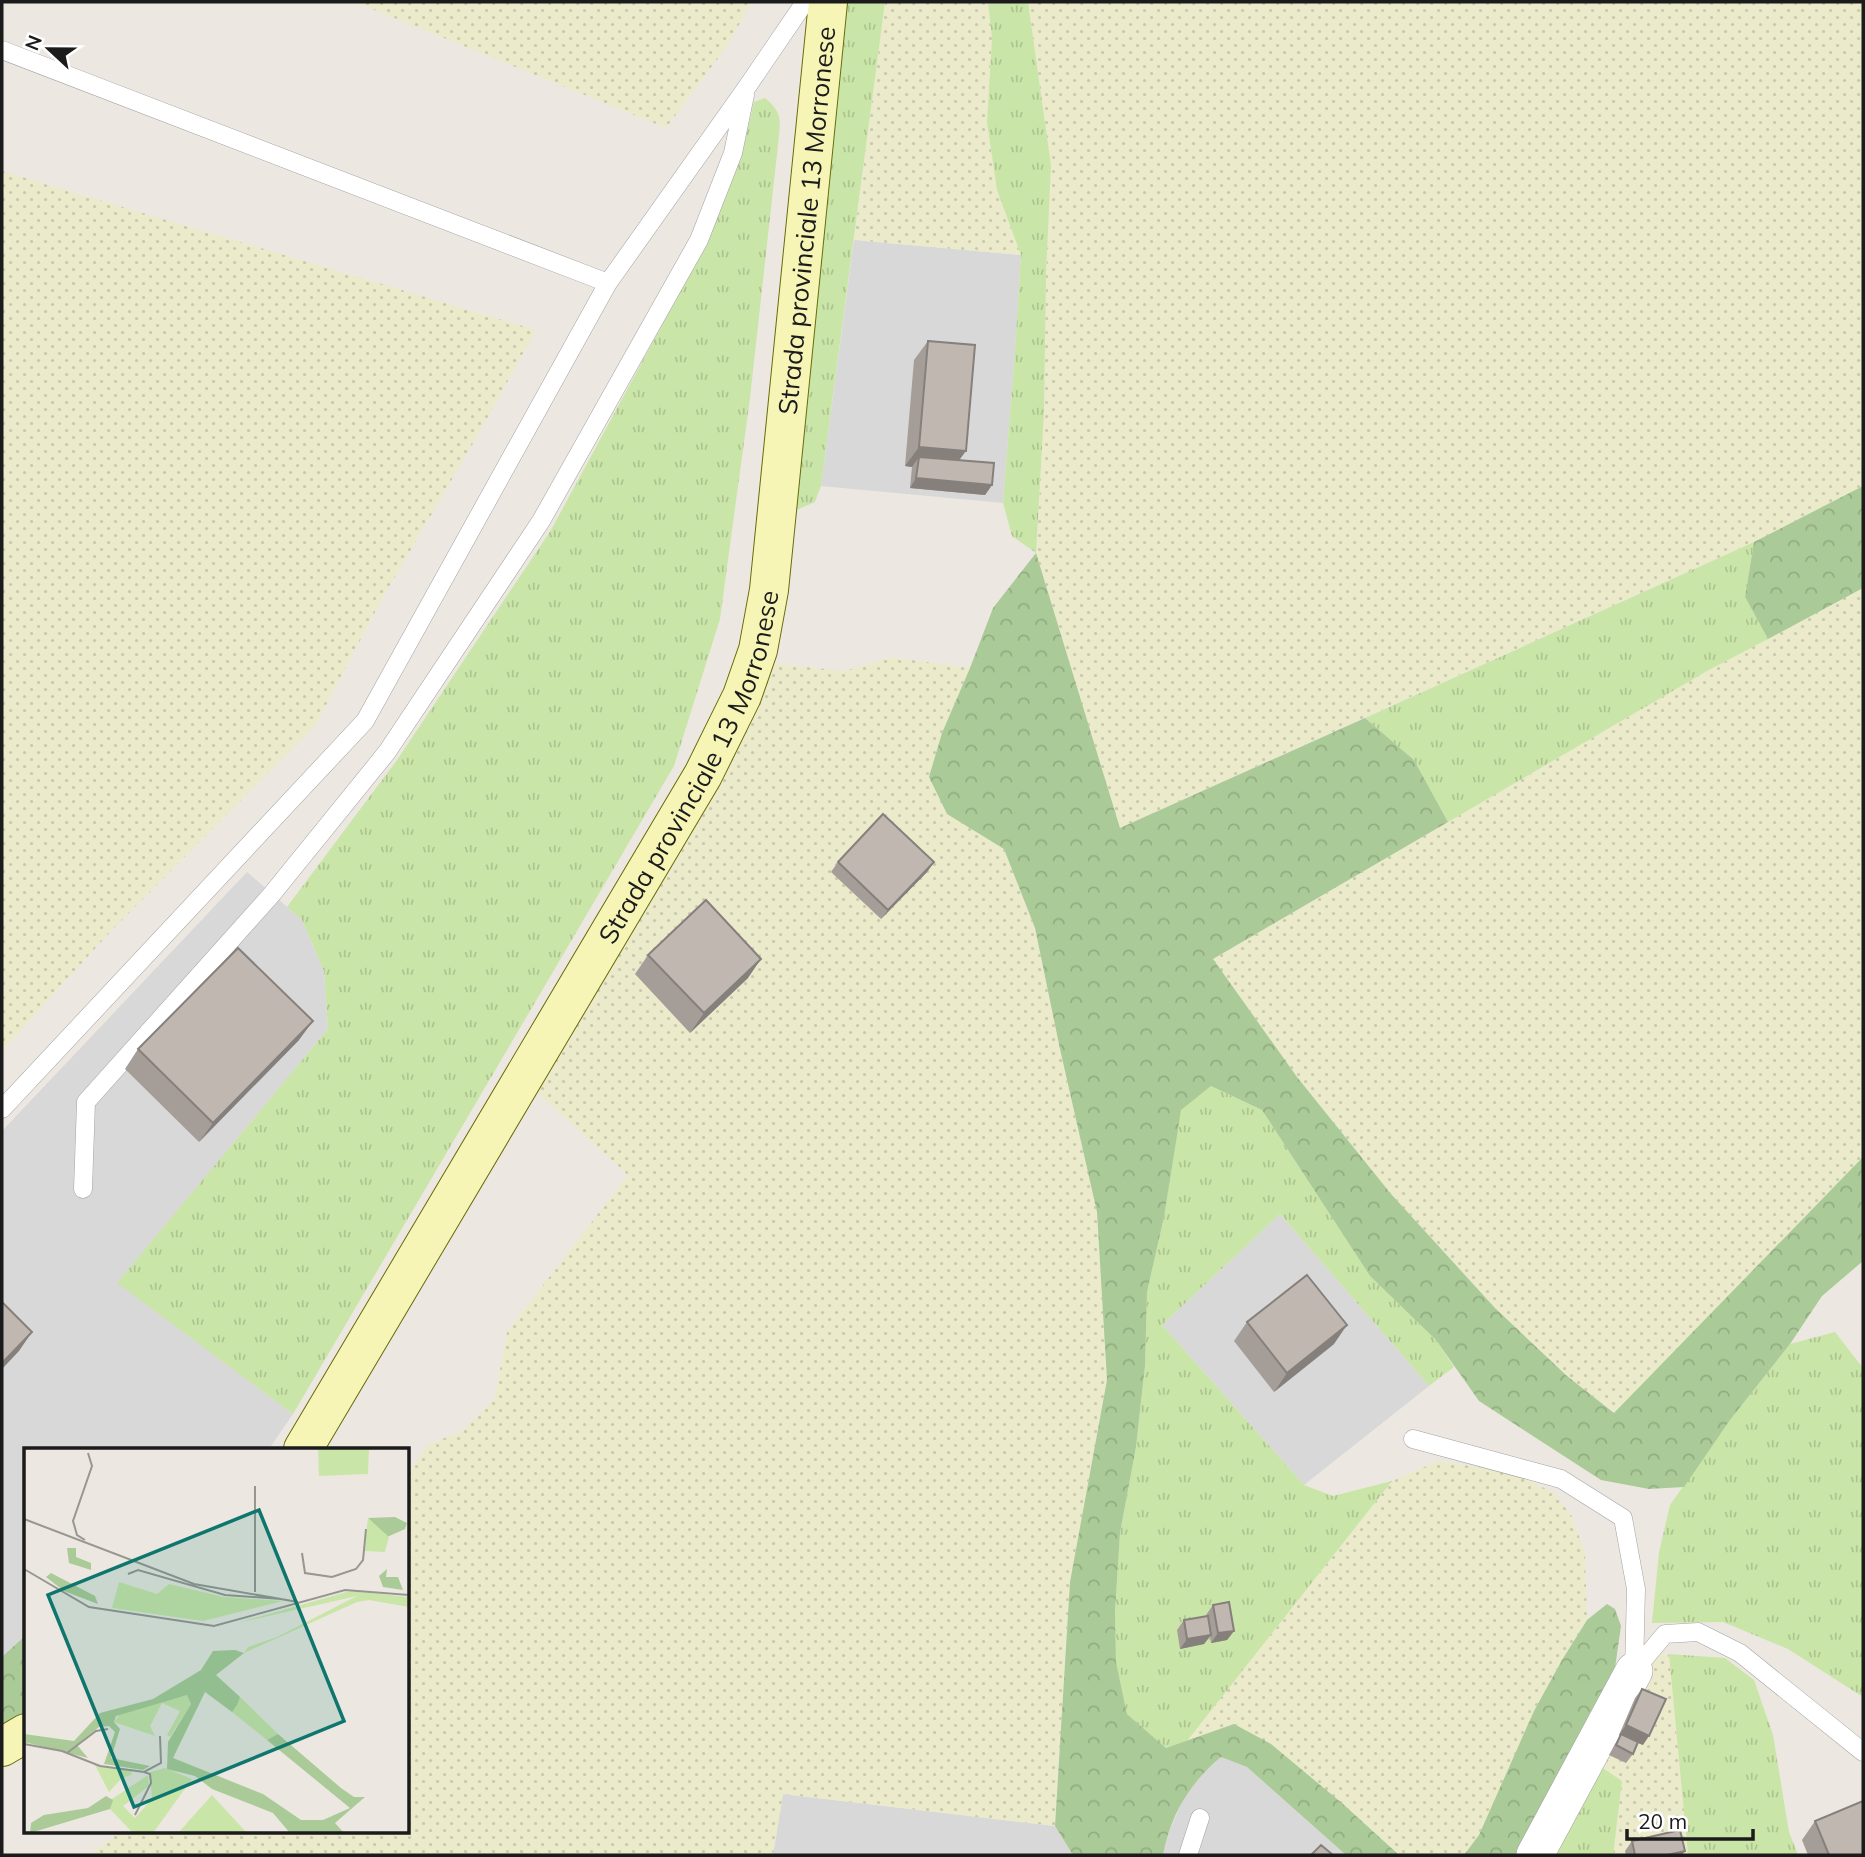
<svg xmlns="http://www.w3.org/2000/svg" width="1865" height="1857" viewBox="0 0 1865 1857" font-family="Mulish,sans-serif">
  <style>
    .residential { fill: #d9d8d8 }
    .farmland { fill: url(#farmland-dots) }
    .grass { fill: url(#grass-tufts) }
    .forest { fill: url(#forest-crowns) }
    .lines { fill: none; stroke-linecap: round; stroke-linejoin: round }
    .lane-casing { stroke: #a2a2a2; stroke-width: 19 }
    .street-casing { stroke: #a2a2a2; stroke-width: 38 }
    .secondary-casing { stroke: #676b09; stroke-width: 40 }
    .lane { stroke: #fff; stroke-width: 18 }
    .street { stroke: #fff; stroke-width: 37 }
    .secondary { stroke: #f6f5b5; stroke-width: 38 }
    .wall { fill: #a59d98 }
    .shaded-wall { fill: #86807c }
    .building { fill: #c0b7b1; stroke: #86807c; stroke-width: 2 }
    .labels { text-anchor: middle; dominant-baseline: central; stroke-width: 5; stroke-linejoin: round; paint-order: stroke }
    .street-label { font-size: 26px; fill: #1b1b1b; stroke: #fff }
    .inset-road { fill: none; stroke: #989692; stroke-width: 2 }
    .view { fill: #0f766e; fill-opacity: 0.15; stroke: #0f766e; stroke-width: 3.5 }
    .inset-edge { fill: none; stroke: #1b1b1b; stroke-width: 3.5 }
  </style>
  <defs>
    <pattern id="farmland-dots" width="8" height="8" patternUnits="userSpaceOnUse" patternTransform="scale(1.75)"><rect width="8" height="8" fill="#ebebcc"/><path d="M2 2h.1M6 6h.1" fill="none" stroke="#c9c9af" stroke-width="1.8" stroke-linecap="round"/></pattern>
    <pattern id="grass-tufts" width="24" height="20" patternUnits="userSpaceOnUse" patternTransform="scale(1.75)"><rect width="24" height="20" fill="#cae5a8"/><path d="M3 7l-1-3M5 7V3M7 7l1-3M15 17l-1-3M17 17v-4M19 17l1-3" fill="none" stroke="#adc490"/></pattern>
    <pattern id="forest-crowns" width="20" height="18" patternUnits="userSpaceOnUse" patternTransform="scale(1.75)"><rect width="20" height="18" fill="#aaca97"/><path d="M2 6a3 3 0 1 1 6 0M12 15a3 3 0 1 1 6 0" fill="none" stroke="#92ad82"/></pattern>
  </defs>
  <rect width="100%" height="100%" fill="#ece8e1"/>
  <path class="residential" d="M 854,240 L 1021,255 L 1015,351 L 1003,503 L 821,486 Z
    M 247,872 L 302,920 L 324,971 L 328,1029 L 118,1283 L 293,1414 L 269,1449 L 26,1449 L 26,1717 L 2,1734 L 2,1131 Z
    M 1280,1214 L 1429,1386 L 1304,1485 L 1162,1325 Z
    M 1221,1757 L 1247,1767 L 1346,1855 L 1163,1855 L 1166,1838 L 1185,1795 L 1203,1772 Z
    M 783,1794 L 1055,1826 L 1073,1855 L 773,1855 Z"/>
  <path class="farmland" d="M 355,2 L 752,2 L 727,46 L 666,128 Z
    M 885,2 L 988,2 L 992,38 L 987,122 L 997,190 L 1021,255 L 854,240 Z
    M 1028,2 L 1863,2 L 1863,486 L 1754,542 L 1120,828 L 1036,553 L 1044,412 L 1046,274 L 1051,165 Z
    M 2,171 L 536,330 L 479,433 L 382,599 L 315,726 L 111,931 L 2,1051 Z
    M 1863,588 L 1863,1157 L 1615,1413 L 1567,1376 L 1495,1308 L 1391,1194 L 1297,1077 L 1213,959 L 1707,671 Z
    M 891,657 L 970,668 L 942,733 L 947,814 L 1004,849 L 1035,928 L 1060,1049 L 1097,1212 L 1107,1380 L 1070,1582 L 1055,1826 L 783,1794 L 773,1855 L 90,1855 L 120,1831 L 408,1831 L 408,1474 L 427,1445 L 462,1431 L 495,1398 L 507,1332 L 628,1175 L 532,1088 L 768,663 L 845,671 Z
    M 1438,1461 L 1509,1472 L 1555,1493 L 1572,1517 L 1585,1553 L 1587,1620 L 1562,1660 L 1534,1711 L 1479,1835 L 1464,1855 L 1399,1855 L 1343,1804 L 1187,1741 L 1392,1481 Z
    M 1653,1653 L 1669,1654 L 1688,1855 L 1613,1855 L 1622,1781 L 1594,1762 Z"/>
  <path class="grass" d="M 843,2 L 885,2 L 821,486 L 815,502 L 794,511 Z
    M 988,2 L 1028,2 L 1051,165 L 1046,274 L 1044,412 L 1036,553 L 1012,536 L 1003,503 L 1015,351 L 1021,255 L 997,190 L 987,122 L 992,38 Z
    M 765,98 C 784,113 780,123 778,145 L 750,398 L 720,619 L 674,766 L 293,1414 L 117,1283 L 328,1029 L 324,971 L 302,920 L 287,907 L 397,760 L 551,530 L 699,257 L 741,158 L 754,102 Z
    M 1754,542 L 1745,597 L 1768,639 L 1707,671 L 1448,822 L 1414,760 L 1365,718 Z
    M 1211,1086 L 1262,1110 L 1370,1276 L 1436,1340 L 1454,1367 L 1429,1386 L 1280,1214 L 1162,1325 L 1304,1485 L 1333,1496 L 1392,1481 L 1187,1741 L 1166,1748 L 1127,1714 L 1116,1662 L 1115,1613 L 1120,1533 L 1136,1447 L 1145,1366 L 1147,1292 L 1164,1217 L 1180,1110 Z
    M 1835,1332 L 1863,1368 L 1863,1697 L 1788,1649 L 1723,1622 L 1652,1623 L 1659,1552 L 1670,1505 L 1730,1420 L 1790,1344 Z
    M 1669,1654 L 1725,1658 L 1754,1680 L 1773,1735 L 1789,1832 L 1798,1855 L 1688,1855 Z
    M 1594,1762 L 1622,1781 L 1613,1855 L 1541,1855 Z"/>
  <path class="forest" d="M 1863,486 L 1863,588 L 1768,639 L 1745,597 L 1754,542 Z
    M 1036,553 L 1120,828 L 1365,718 L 1414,760 L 1448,822 L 1213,959 L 1297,1077 L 1391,1194 L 1495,1308 L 1567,1376 L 1614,1413 L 1863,1157 L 1863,1261 L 1822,1296 L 1790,1344 L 1730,1420 L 1684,1487 L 1649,1489 L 1601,1480 L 1479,1401 L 1436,1340 L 1370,1276 L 1262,1110 L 1211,1086 L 1181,1110 L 1164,1217 L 1147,1292 L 1145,1366 L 1136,1447 L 1120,1533 L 1115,1612 L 1116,1662 L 1127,1714 L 1166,1748 L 1234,1724 L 1271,1744 L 1343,1804 L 1399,1855 L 1346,1855 L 1247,1767 L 1221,1757 C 1190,1782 1170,1816 1163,1855 L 1073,1855 L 1055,1826 L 1070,1582 L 1107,1380 L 1097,1212 L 1060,1049 L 1035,928 L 1004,849 L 947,814 L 929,777 L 942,733 L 970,668 L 993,608 Z
    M 1607,1604 L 1615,1609 L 1621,1626 L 1614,1675 L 1519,1855 L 1464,1855 L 1479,1835 L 1534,1711 L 1562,1660 L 1587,1620 Z
    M 26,1635 L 26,1717 L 2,1734 L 2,1657 Z"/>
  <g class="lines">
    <defs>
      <path id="lane" d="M 2,50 L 608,283
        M 2,1109 L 365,721 L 608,283 L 747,87 L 805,2
        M 83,1189 L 86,1102 L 272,894 L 387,752 L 541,521 L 699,240 L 733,153 L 745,95
        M 1413,1439 L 1561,1479 L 1623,1518 L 1636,1589 L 1634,1671
        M 1634,1671 L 1665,1634 L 1698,1632 L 1740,1653 L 1863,1752
        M 1188,1855 L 1200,1818"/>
      <path id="street" d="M 1535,1855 L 1634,1671"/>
      <g id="secondary">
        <path id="s1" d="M 303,1449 L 703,775 L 742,696 L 758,650 L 769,590 L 828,2"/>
        <path d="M 2,1747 L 26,1733"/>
      </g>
    </defs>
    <use href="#lane" class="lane-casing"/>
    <use href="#street" class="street-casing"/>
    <use href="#secondary" class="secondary-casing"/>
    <use href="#lane" class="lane"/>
    <use href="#street" class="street"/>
    <use href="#secondary" class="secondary"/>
  </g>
  <path class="wall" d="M 928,341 L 959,460 L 992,485 L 985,495 L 910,488 L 912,467 L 905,466 L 914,360 Z
    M 838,862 L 934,862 L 927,872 L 881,919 L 831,872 Z
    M 648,955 L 748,978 L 690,1033 L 635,974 Z
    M 299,1040 L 199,1142 L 125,1069 L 138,1049 Z
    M 1247,1322 L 1334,1344 L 1274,1392 L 1234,1341 Z
    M 1213,1605 L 1234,1631 L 1227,1640 L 1211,1643 L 1210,1636 L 1204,1644 L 1180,1649 L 1177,1630 L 1184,1620 L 1206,1616 L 1206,1615 Z
    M 1642,1689 L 1643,1745 L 1638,1743 L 1633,1754 L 1626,1763 L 1609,1755 L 1615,1744 L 1620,1736 L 1619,1735 L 1635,1698 Z
    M 1815,1821 L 1863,1855 L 1808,1855 L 1802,1840 Z
    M 1632,1841 L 1682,1855 L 1626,1855 L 1625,1851 Z"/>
  <path class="shaded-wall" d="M 919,447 L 966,451 L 952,470 L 919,457 L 912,467 L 905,466 Z
    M 916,478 L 992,485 L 985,495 L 910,488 Z
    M 934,862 L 927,872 L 881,919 L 888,910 Z
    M 761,959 L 748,978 L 690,1033 L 704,1013 Z
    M 313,1021 L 299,1040 L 199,1142 L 213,1123 Z
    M 1347,1325 L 1334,1344 L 1274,1392 L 1287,1373 Z
    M 32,1332 L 19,1351 L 2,1369 L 2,1363 Z
    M 1234,1631 L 1227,1640 L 1211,1643 L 1218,1633 Z
    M 1211,1635 L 1204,1644 L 1180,1649 L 1187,1639 Z
    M 1626,1725 L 1649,1736 L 1643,1745 L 1619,1735 Z
    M 1685,1851 L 1682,1855 L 1667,1855 Z"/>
  <path class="building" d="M 928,341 L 975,345 L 966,451 L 919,447 Z
    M 919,457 L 994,463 L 992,485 L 916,478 Z
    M 883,814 L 934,862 L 888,910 L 838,862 Z
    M 706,900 L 761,959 L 704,1013 L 648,955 Z
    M 238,948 L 313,1021 L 213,1123 L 138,1049 Z
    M 1307,1275 L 1347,1325 L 1287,1373 L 1247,1322 Z
    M 2,1302 L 32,1332 L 2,1363 Z
    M 1229,1602 L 1234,1631 L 1218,1633 L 1213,1605 Z
    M 1208,1616 L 1211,1635 L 1187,1639 L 1184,1620 Z
    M 1642,1689 L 1666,1699 L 1649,1736 L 1626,1725 Z
    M 1621,1734 L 1638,1742 L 1633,1754 L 1616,1745 Z
    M 1863,1801 L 1863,1855 L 1829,1855 L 1815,1821 Z
    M 1680,1830 L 1685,1851 L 1667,1855 L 1635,1855 L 1632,1841 Z
    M 1321,1845 L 1333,1855 L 1311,1855 Z"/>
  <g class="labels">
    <g class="street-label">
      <text stroke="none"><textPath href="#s1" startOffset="1353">Strada provinciale 13 Morronese</textPath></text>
      <text stroke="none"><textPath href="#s1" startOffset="786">Strada provinciale 13 Morronese</textPath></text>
    </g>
  </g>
  <g transform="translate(24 1448)">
    <rect width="385" height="385" fill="#ece8e1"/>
    <path d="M 294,0 L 345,0 L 344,26 L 295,28 ZM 95,134 L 133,146 L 145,136 L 200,149 L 259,153 L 179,173 L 88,160 ZM 326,143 L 385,149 L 385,159 L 345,152 L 333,154 L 220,205 L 224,199 L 253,189 L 333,148 L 213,175 ZM 163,247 L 167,256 L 146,289 L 143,287 L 156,263 L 138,255 L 126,278 L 131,288 L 90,274 L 97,265 ZM 216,249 L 254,286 L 243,292 L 208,264 ZM 71,317 L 108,323 L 107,327 L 98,330 L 85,344 ZM 141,320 L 168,331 L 129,385 L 109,385 L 86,361 L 88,351 L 124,327 L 125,338 L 99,358 L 111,370 L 128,351 L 126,324 ZM 188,347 L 223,385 L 155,384 Z" fill="#cae5a8"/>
    <path d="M 371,69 L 383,75 L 381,81 L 363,89 L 344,70 ZM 43,100 L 52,100 L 52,109 L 67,115 L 67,122 L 45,115 ZM 363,121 L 362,129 L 374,129 L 379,142 L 359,139 L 355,128 ZM 27,125 L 71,148 L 74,156 L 40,143 L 22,129 ZM 211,202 L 220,205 L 192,227 L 216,249 L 213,257 L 208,264 L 181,244 L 149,310 L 239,346 L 277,372 L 299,372 L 326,360 L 243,292 L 254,286 L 317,340 L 330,349 L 341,349 L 311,375 L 320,385 L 266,385 L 249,365 L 188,341 L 171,328 L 143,321 L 144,294 L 167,256 L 163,247 L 92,268 L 90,274 L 96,281 L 87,310 L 126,318 L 119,322 L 80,316 L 91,284 L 85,278 L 75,279 L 53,297 L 64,310 L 0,294 L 0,286 L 50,293 L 76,265 L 129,251 L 177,222 L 189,203 ZM 82,348 L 89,352 L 86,361 L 6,385 L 7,375 L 20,367 L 64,360 Z" fill="#aaca97"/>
    <path d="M 344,70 L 365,89 L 361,104 L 340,103 Z" fill="#cae5a8"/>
    <path class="inset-road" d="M 0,71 L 170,136 L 274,154M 61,92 L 53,87 L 49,73 L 68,18 L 64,5M 278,105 L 281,125 L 308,129 L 332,121 L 339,112 L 342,81M 0,121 L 65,159 L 190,178 L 321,142 L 385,147M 104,126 L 114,122 L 201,147 L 257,151M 231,144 L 231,38M 0,296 L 38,303 L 76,318 L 120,324 L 137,315 L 136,288M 43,305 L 72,283 L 84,281M 111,367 L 127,335 L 126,326 L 120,324"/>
    <path class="view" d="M 235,62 L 320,273 L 110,359 L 24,147 Z"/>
    <rect width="385" height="385" class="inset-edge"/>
  </g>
  <rect width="1865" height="1857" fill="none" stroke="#1b1b1b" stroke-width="7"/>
  <g transform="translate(49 49) rotate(292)" stroke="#ffffff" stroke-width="5" paint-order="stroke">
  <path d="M0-5L12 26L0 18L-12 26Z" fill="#1b1b1b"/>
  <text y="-10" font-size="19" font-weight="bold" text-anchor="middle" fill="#1b1b1b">N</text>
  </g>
  <path d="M1627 1829v10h126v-10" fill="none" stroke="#1b1b1b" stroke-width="3.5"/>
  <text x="1638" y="1829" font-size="21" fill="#1b1b1b" stroke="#ffffff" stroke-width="5" paint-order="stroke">20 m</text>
</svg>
